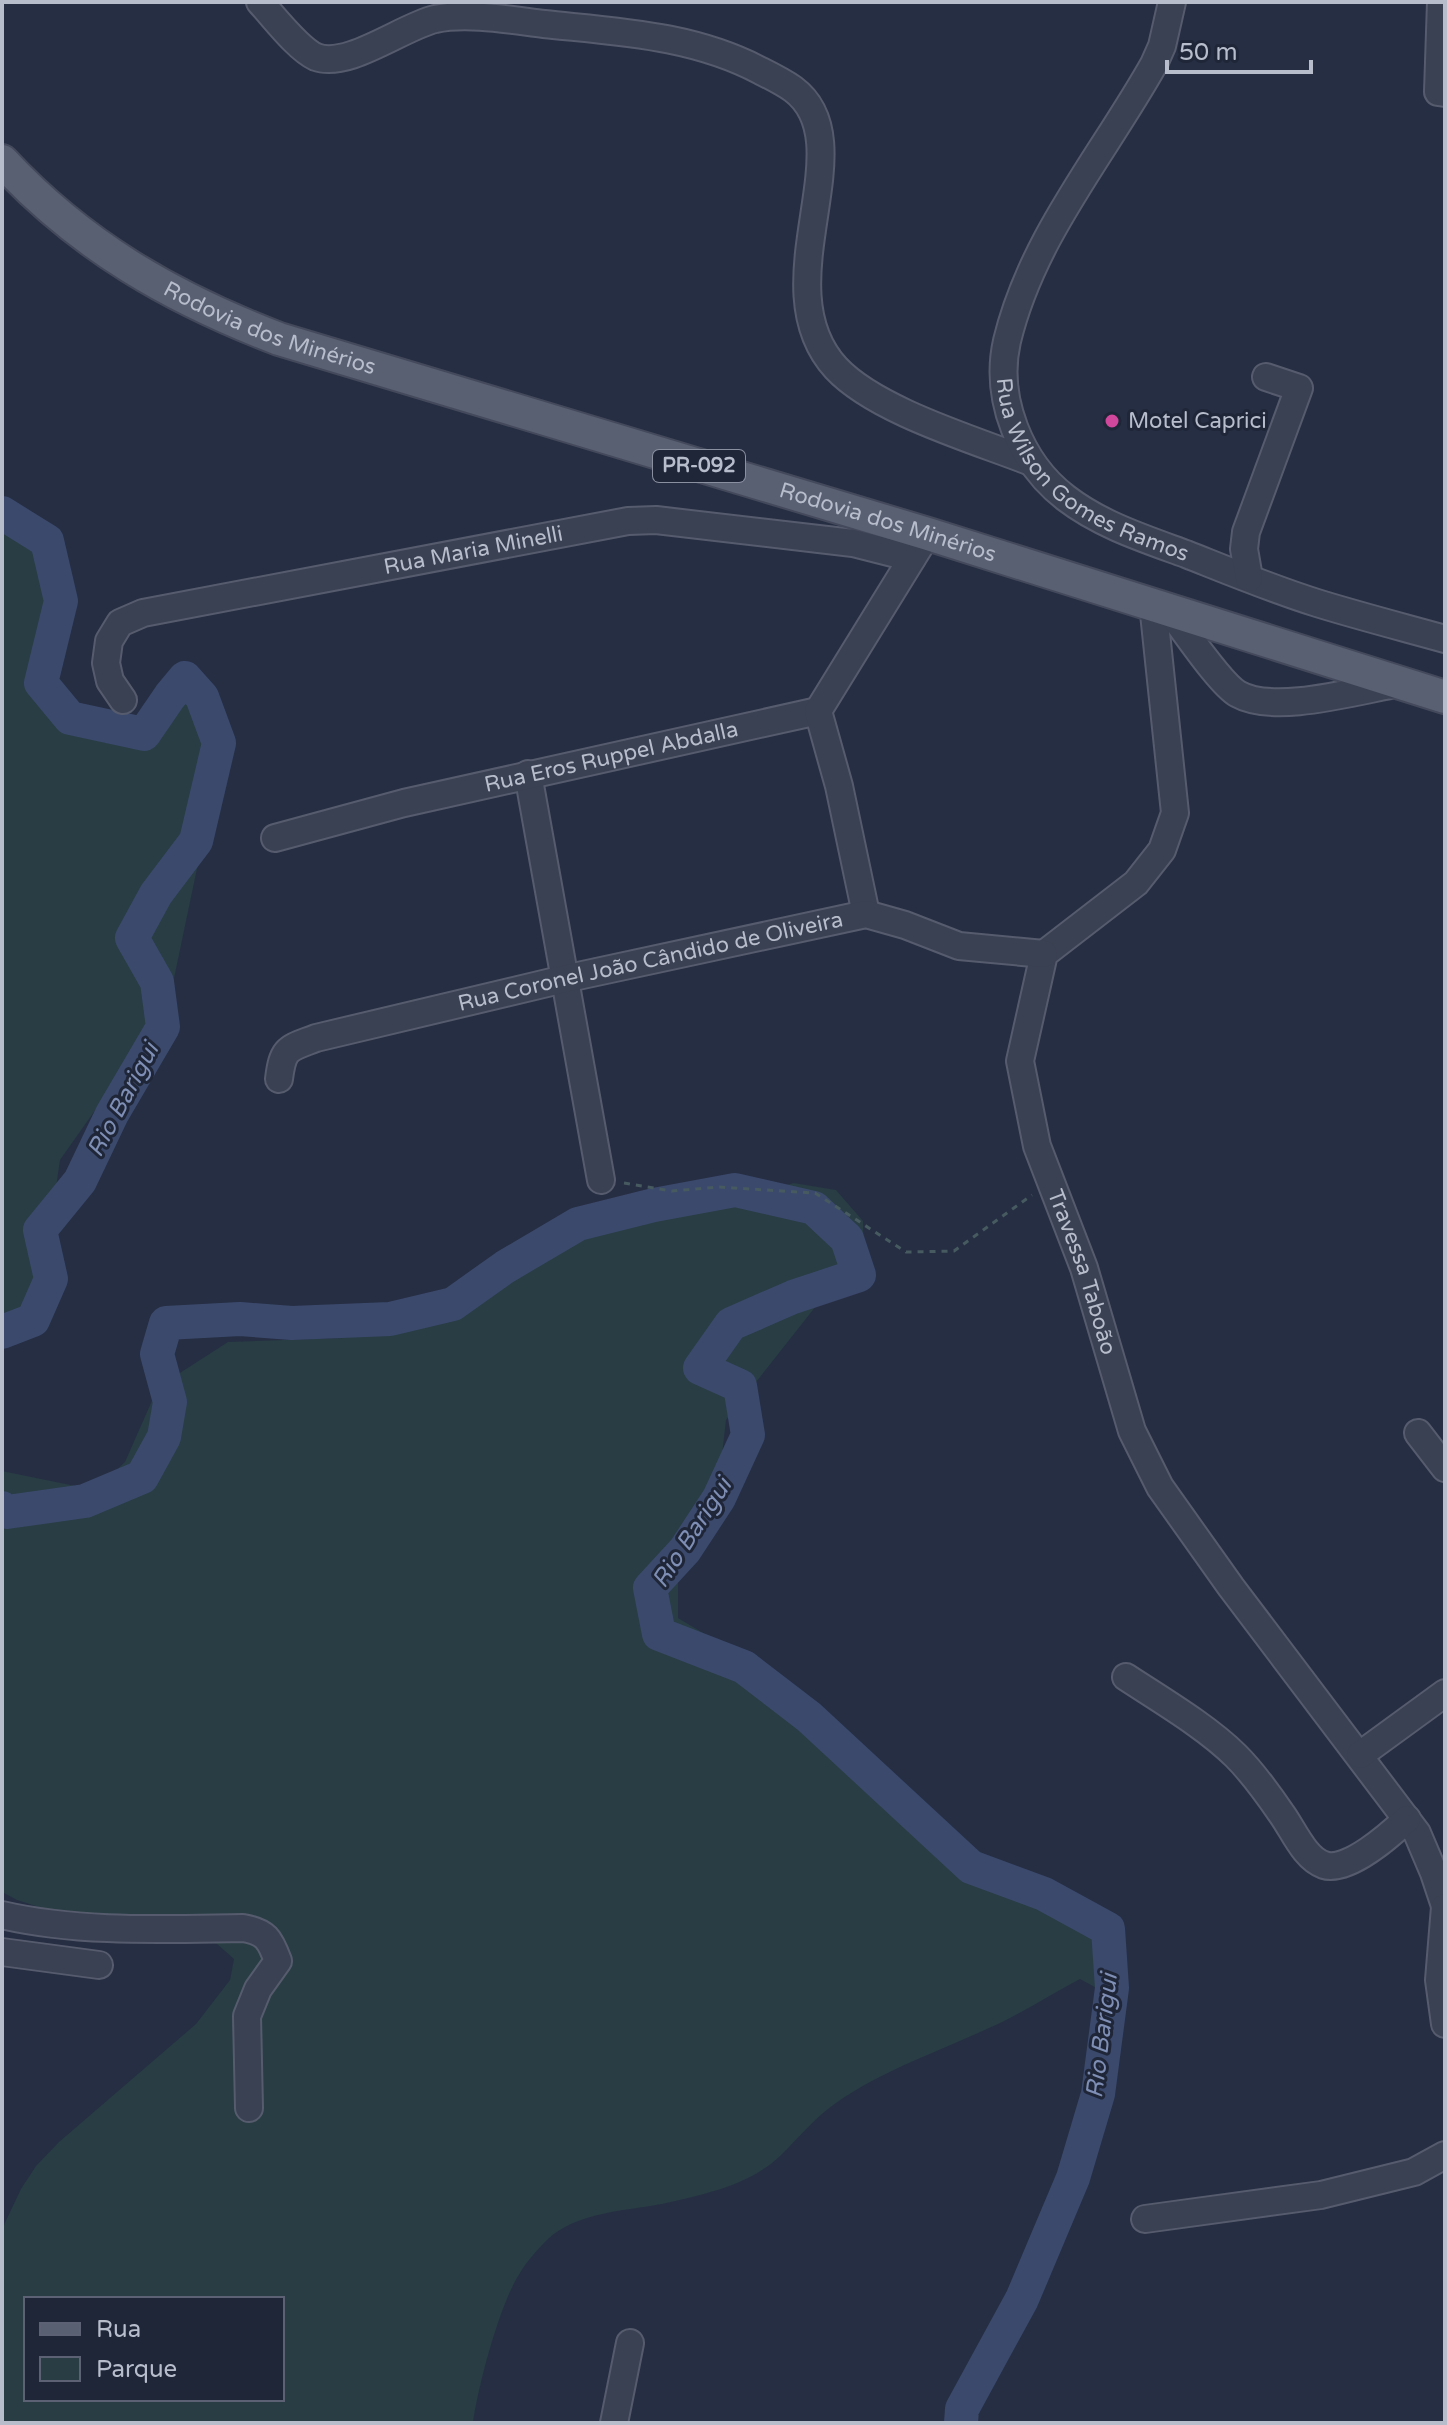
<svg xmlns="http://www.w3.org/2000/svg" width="1447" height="2425" viewBox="0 0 1447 2425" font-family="'Varela Round',sans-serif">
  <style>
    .green { fill: #283d44; fill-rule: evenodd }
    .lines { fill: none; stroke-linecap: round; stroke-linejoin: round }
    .river { stroke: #3b496c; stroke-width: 34 }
    .minor-casing { stroke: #565c6d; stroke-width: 30 }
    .major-casing { stroke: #444a5c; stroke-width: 36 }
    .path { stroke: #465a60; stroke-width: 3; stroke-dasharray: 6 6; stroke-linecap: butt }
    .minor { stroke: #3a4152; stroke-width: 26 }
    .major { stroke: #596072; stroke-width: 32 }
    .hotel-dot { fill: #d1479c; stroke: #1f2638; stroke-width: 3 }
    .labels { text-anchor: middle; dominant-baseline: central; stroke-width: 6; stroke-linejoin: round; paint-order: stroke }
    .shield { fill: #1f2638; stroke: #8a90a0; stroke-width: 2 }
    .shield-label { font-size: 20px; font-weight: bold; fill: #b8bdcc }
    .street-label { font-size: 22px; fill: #b8bdcc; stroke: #1f2638 }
    .poi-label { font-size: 22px; fill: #b8bdcc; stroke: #1f2638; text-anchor: start }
    .water-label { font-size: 24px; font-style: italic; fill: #7e8eb4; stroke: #1f2638 }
  </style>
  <rect width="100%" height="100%" fill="#262e43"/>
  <path class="green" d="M 2,508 L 43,540 L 68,577 L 46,659 L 80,712 L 112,730 L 163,698 L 184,695 L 204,730 L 216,778 L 168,1007 L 60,1160 L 41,1291 L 2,1340 Z
    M 794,1183 L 836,1190 L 863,1221 L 864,1263 L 820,1301 L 726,1420 L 714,1526 L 678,1578 L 678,1618 L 804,1693 L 960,1840 L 1091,1917 L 1123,1972 L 1122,2002 L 1080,1979 C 1050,1995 1021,2014 989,2028 C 938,2052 883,2070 836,2103 C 814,2118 798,2139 779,2157 C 763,2172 742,2182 721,2189 C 702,2195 681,2200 662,2204 C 625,2211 576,2212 547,2240 C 538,2249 527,2261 520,2273 C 500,2303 478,2386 473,2423 L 2,2423 L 2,2229 L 21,2189 L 36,2166 L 59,2142 L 196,2024 L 230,1980 L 234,1959 L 217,1944 L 186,1934 L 48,1910 L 17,1900 L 2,1892 L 2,1471 L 95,1490 L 125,1462 L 158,1387 L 228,1342 L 344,1338 L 466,1303 L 641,1203 L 727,1200 ZM 26,2299 L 282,2299 L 282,2399 L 26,2399 Z"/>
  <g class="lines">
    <path class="river" d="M 2,513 L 47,541 L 61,601 L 41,683 L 70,718 L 144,734 L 170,696 L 185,678 L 202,697 L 219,743 L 196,841 L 156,894 L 132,938 L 157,982 L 163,1027 L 112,1114 L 80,1181 L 40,1230 L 51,1279 L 33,1320 L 2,1332
      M 2,1508 L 7,1512 L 85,1501 L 142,1477 L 164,1437 L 170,1402 L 157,1354 L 166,1323 L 240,1319 L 292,1323 L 390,1319 L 453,1304 L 505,1267 L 578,1224 L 654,1205 L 735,1190 L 814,1208 L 847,1239 L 859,1275 L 793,1297 L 731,1324 L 700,1368 L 740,1386 L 748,1435 L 719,1498 L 685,1550 L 650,1588 L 659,1634 L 744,1667 L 809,1717 L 971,1867 L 1044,1894 L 1108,1929 L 1112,1988 L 1098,2094 L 1073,2178 L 1022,2299 L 962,2409 L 961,2423"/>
    <defs>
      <g id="minor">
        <path d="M 260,2 C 274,17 298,49 316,57 C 348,69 402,27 435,19 C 467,12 511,20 544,24 C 619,32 693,35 761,71 C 771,76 783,82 793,89 C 867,144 760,285 836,368 C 876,411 975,440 1031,462"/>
        <path id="s1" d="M 1172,2 L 1162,46 L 1154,64 C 1103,155 1032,237 1007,341 C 994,398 1020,463 1066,498 C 1101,525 1145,539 1186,554 C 1229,571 1272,589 1317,603 C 1359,616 1402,627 1445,639"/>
        <path d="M 1441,2 L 1438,92 L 1445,93"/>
        <path d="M 1249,578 L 1244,549 L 1246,532 L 1299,388 L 1266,377"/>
        <path id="s2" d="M 1153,604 L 1175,813 L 1162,850 L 1136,883 L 1044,954 L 1020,1061 L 1037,1146 L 1084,1268 L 1132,1431 L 1160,1487 L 1231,1587 L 1417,1833 L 1434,1873 L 1445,1906"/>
        <path d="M 1168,609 C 1183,628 1220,684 1238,694 C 1275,715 1359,690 1401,683"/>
        <path id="s3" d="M 123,700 L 110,681 L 106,663 L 109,641 L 120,623 L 143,613 L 628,521 L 656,520 L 853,543 L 912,558"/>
        <path d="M 528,774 L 601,1180"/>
        <path id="s4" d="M 275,838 L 404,803 L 818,711"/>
        <path d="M 866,914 L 839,786 L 818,711 L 921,544"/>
        <path id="s5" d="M 279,1079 C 283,1047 288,1049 316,1038 L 564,979 L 866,914 L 905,925 L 959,946 L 1044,954"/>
        <path d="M 1418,1433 L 1445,1468"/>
        <path d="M 1126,1677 C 1161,1700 1207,1727 1236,1756 C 1252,1772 1268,1794 1281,1813 C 1293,1829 1304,1858 1324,1865 C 1348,1873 1391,1834 1407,1819"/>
        <path d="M 1360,1755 L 1445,1693"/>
        <path d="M 1445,1907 L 1439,1980 L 1445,2024"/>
        <path d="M 2,1915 C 80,1933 164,1929 243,1928 C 266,1932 270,1939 278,1961 L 258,1989 L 247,2016 L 249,2108"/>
        <path d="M 2,1952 L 99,1965"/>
        <path d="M 1145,2219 L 1321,2195 L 1414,2172 L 1445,2155"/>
        <path d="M 614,2423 L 630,2343"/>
      </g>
      <g id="major">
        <path id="s6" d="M 2,161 C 81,246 172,298 279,339 L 928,534 L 1445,697"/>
      </g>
    </defs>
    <use href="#minor" class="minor-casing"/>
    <use href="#major" class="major-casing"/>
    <path class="path" d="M 624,1183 L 672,1191 L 718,1187 L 815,1193 L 906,1252 L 954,1251 L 1032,1195"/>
    <use href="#minor" class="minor"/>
    <use href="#major" class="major"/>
  </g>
  <circle class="hotel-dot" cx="1112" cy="421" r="8"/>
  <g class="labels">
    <rect class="shield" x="653" y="450" width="92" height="32" rx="6"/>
    <g class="shield-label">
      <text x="699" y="466">PR-092</text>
    </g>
    <g class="street-label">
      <text stroke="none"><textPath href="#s6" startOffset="320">Rodovia dos Minérios</textPath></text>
      <text stroke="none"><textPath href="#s1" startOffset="554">Rua Wilson Gomes Ramos</textPath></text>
      <text stroke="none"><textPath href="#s6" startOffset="968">Rodovia dos Minérios</textPath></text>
      <text stroke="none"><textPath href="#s3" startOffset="446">Rua Maria Minelli</textPath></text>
      <text stroke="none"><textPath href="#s4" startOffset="346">Rua Eros Ruppel Abdalla</textPath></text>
      <text stroke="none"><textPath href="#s5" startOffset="404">Rua Coronel João Cândido de Oliveira</textPath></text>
      <text stroke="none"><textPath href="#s2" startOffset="738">Travessa Taboão</textPath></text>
    </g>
    <g class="poi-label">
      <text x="1128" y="421">Motel Caprici</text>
    </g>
    <g class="water-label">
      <text transform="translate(123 1100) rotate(-62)">Rio Barigui</text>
      <text transform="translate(692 1533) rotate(-57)">Rio Barigui</text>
      <text transform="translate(1102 2036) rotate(-83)">Rio Barigui</text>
    </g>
  </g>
  <rect width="1447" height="2425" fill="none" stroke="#b8bdcc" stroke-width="8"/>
  <rect x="24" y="2297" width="260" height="104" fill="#1f2638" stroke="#5c6273" stroke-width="2"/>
  <rect x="40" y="2323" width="40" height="12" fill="#596072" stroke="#5c6273" stroke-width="2"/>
  <text x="96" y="2337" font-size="24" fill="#b8bdcc">Rua</text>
  <rect x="40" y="2357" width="40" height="24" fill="#283d44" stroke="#5c6273" stroke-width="2"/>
  <text x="96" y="2377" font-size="24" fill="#b8bdcc">Parque</text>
  <path d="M1167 60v12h144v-12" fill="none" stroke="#b8bdcc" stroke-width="4"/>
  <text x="1179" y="60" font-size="24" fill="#b8bdcc" stroke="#1f2638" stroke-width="6" paint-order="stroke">50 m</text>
</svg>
